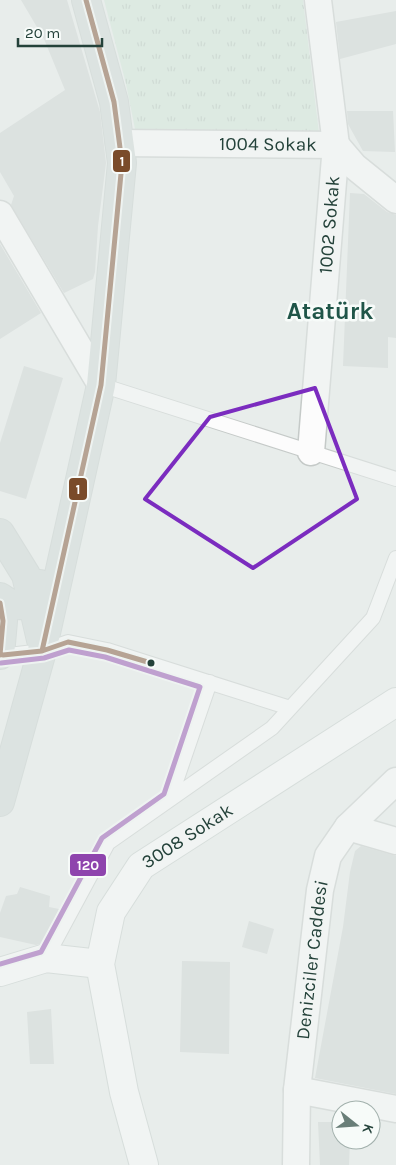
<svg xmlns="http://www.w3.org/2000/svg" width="396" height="1165" viewBox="0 0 396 1165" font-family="Karla,sans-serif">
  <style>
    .park { fill: url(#park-tufts) }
    .building { fill: #cfd4d2 }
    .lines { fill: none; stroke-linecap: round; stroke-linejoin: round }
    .lane-casing { stroke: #c5cac8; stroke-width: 16 }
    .street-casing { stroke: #c5cac8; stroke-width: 29 }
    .secondary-casing { stroke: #c3cbc8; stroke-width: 30 }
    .primary-casing { stroke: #c3ccc9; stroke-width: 30 }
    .lane { stroke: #fcfcfc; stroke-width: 14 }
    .street { stroke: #fcfcfc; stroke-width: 26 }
    .secondary { stroke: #fcfcfc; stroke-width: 28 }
    .primary { stroke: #cfd7d5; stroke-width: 28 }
    .bus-1-casing { stroke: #f7fbf9; stroke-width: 9 }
    .bus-2-casing { stroke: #f7fbf9; stroke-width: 9 }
    .bus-1 { stroke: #7a4b2a; stroke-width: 5 }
    .bus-2 { stroke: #8e44ad; stroke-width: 5 }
    .marked { fill: none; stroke: #7b2cbf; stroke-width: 4; stroke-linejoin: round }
    .bus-dot { fill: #24423a; stroke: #f7fbf9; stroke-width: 2 }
    .labels { text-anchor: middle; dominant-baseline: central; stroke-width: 5; stroke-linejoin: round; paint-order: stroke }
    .street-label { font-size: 19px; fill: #24423a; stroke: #f7fbf9 }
    .district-label { font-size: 24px; font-weight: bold; fill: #1f5548; stroke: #f7fbf9 }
    .line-badge { stroke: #f7fbf9; stroke-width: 2 }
    .badge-label { font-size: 14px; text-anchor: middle; font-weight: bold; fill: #fff }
  </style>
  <defs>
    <pattern id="park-tufts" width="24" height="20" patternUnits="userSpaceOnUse" patternTransform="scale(1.25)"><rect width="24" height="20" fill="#d1e6d8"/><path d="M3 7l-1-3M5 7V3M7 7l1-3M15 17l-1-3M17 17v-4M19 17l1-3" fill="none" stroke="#b3c6ba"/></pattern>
  </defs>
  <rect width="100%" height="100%" fill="#e8edeb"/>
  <path class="park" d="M 104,0 L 303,0 L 319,133 L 135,129 L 126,84 Z"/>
  <path class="building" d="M 21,0 L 67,0 L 100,112 L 106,163 L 98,226 L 95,272 L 93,279 L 64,293 L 11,205 L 14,196 L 0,172 L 0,133 L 65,90 L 44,39 Z
    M 396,11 L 396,44 L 340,59 L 336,22 Z
    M 347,111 L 393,111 L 395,152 L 363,151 L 348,124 Z
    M 350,193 L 364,194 L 387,212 L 396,215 L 396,338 L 388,337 L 388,368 L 343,366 Z
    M 0,244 L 41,313 L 0,339 Z
    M 24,366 L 63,378 L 26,499 L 0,491 L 0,443 Z
    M 361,846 L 396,856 L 396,1094 L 315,1078 L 343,927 L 350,872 L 355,851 Z
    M 20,887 L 50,896 L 49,907 L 59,909 L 53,926 L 44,943 L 36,945 L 0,937 L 0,913 L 6,896 L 17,894 Z
    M 249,921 L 274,929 L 267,954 L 242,947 Z
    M 182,961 L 230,962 L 229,1054 L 180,1052 Z
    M 51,1009 L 54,1064 L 30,1064 L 27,1012 Z
    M 318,1122 L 341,1122 L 341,1140 L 350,1140 L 349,1165 L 320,1165 Z"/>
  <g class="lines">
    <defs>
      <path id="lane" d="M 101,385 L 396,479
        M 0,656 L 42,651 L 68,642 L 107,650 L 290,708
        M 170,799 L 210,682
        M 46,958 L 108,843 L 272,728 L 373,618 L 396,558"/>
      <g id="street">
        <path id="s1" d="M 119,143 L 336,145 L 354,166 L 396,200"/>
        <path d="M 0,214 L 101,385"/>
        <path id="s2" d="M 311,452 L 336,145 L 318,0"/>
        <path d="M 348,827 L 396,841"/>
        <path d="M 297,1090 L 396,1109"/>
        <path id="s3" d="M 296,1165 L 297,1090 L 320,890 L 328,856 L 348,827 L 396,781"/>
      </g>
      <g id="secondary">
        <path d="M 0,972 L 46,958 L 100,964"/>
        <path id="s4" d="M 144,1165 L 124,1092 L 100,964 L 111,912 L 141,866 L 396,702"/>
      </g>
      <path id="primary" d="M 0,533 L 26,575 L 41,640
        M 0,597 C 21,613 29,604 40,584
        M 0,603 L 3,621 L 0,655
        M 0,802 L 42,651 L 101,385 L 122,163 L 114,102 L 86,0"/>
    </defs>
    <use href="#lane" class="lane-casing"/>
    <use href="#street" class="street-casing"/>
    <use href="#secondary" class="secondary-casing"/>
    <use href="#primary" class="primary-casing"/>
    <use href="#lane" class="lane"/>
    <use href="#street" class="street"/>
    <use href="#secondary" class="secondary"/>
    <use href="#primary" class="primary"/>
    <defs>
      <path id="bus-1" d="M 0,603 L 3,621 L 0,655
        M 42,651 L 101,385 L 122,163 L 114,102 L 86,0
        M 3,655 L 42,651 L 68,642 L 107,650 L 151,663"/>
      <path id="bus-2" d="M 0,964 L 41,952 L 102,838 L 164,794 L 200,687 L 105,657 L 69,650 L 44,658 L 1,663"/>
    </defs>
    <use href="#bus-1" class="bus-1-casing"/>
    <use href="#bus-2" class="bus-2-casing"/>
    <use href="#bus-1" class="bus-1"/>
    <use href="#bus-2" class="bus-2"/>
  </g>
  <path d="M0 0H396V1165H0ZM 315,388 L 357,499 L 253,568 L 145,499 L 210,417 Z" fill="#e8edeb" fill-opacity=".55" fill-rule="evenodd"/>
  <path class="marked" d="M 315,388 L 357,499 L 253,568 L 145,499 L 210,417 Z"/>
  <circle class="bus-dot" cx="151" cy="663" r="4.5"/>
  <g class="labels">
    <g class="street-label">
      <text stroke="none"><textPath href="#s1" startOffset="149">1004 Sokak</textPath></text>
      <text stroke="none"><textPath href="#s2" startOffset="228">1002 Sokak</textPath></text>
      <text stroke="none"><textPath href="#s4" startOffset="369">3008 Sokak</textPath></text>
      <text stroke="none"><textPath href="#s3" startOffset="206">Denizciler Caddesi</textPath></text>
    </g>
    <g class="district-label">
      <text x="330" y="311">Atatürk</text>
    </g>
  </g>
  <g class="line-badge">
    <rect x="112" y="149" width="19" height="24" rx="5" fill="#7a4b2a"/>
    <rect x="68" y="477" width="20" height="24" rx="5" fill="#7a4b2a"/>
    <rect x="69" y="853" width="38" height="24" rx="5" fill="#8e44ad"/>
  </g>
  <g class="badge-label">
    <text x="122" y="166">1</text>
    <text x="78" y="494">1</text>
    <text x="88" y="870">120</text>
  </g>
  <g transform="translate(356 1125) rotate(107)"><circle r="24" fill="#f7fbf9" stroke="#a3b1ad"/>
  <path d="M0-4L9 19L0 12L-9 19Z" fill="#697e78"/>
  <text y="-8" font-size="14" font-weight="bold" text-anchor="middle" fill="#24423a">K</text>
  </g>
  <path d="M18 38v8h84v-8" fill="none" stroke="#24423a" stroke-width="2.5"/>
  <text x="25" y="38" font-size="15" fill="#24423a" stroke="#f7fbf9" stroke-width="4" paint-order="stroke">20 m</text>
</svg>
